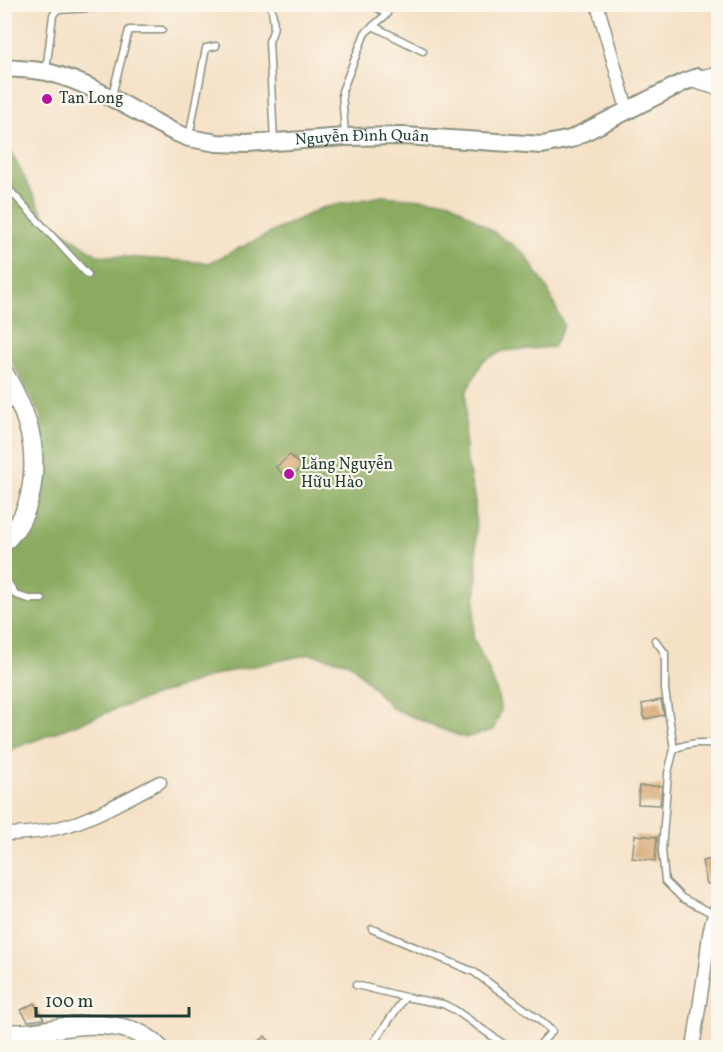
<svg xmlns="http://www.w3.org/2000/svg" width="723" height="1052" viewBox="0 0 723 1052" font-family="Vollkorn,serif">
  <style>
    .forest { fill: #8bac60; stroke: #55744a; stroke-width: 1.5 }
    .building { fill: #d7a873 }
    .lines { fill: none; stroke-linecap: round; stroke-linejoin: round }
    .lane-casing { stroke: #8a8f7d; stroke-width: 9 }
    .street-casing { stroke: #8a8f7d; stroke-width: 15 }
    .secondary-casing { stroke: #8a8f7d; stroke-width: 20 }
    .primary-casing { stroke: #8a8f7d; stroke-width: 21 }
    .lane { stroke: #fff; stroke-width: 6 }
    .street { stroke: #fff; stroke-width: 12 }
    .secondary { stroke: #fff; stroke-width: 16 }
    .primary { stroke: #fff; stroke-width: 18 }
    .poi-dot { fill: #b5179e; stroke: #fbf7ec; stroke-width: 2 }
    .labels { text-anchor: middle; dominant-baseline: central; stroke-width: 4.5; stroke-linejoin: round; paint-order: stroke }
    .poi-label { font-size: 16px; fill: #1f3d34; stroke: #fbf7ec; text-anchor: start }
    .street-label { font-size: 16px; fill: #1f3d34; stroke: #fbf7ec }
  </style>
  <rect width="100%" height="100%" fill="#fbf7ec"/>
  <filter id="ink" filterUnits="userSpaceOnUse"><feTurbulence type="fractalNoise" baseFrequency=".0167" numOctaves="2"/><feDisplacementMap in="SourceGraphic" scale="12" xChannelSelector="R" yChannelSelector="G"/><feConvolveMatrix kernelMatrix="1 2 1 2 8 2 1 2 1" color-interpolation-filters="sRGB"/></filter>
  <filter id="wash" filterUnits="userSpaceOnUse"><feTurbulence type="fractalNoise" baseFrequency=".008" numOctaves="4" result="noise"/><feDisplacementMap in="SourceGraphic" scale="24" xChannelSelector="R" yChannelSelector="G"/><feGaussianBlur stdDeviation="1.35" result="paint"/><feColorMatrix in="noise" values="0 0 0 0 0 0 0 0 0 0 0 0 0 0 0 0 0 1.4 0 .05"/><feComposite in="paint" operator="in"/></filter>
  <g filter="url(#wash)">
    <rect width="100%" height="100%" fill="#f5e1c6"/>
    <path class="forest" d="M 4,139 L 46,219 L 97,255 L 209,263 L 321,208 L 382,196 L 449,201 L 524,253 L 547,288 L 564,326 L 553,347 L 503,351 L 483,361 L 466,392 L 465,453 L 475,501 L 477,573 L 473,637 L 487,666 L 497,692 L 501,711 L 493,730 L 465,738 L 444,730 L 392,708 L 350,663 L 310,654 L 221,673 L 116,709 L 5,752 L 5,558 L 26,541 L 35,525 L 43,494 L 46,454 L 41,417 L 5,348 Z"/>
    <g id="blocks">
      <path class="building" d="M 290,455 L 302,467 L 288,480 L 276,467 Z
        M 661,700 L 664,715 L 644,719 L 642,704 Z
        M 639,786 L 662,786 L 660,805 L 638,804 Z
        M 635,835 L 657,837 L 655,861 L 632,858 Z
        M 718,858 L 718,882 L 707,884 L 702,861 Z
        M 34,1003 L 44,1019 L 28,1021 L 21,1010 Z
        M 265,1036 L 274,1047 L 251,1047 Z"/>
    </g>
  </g>
  <g filter="url(#ink)">
    <use href="#blocks" fill-opacity="0" stroke="#8a8f7d" stroke-width="1.5"/>
    <g class="lines">
      <defs>
        <path id="lane" d="M 271,4 C 273,21 277,25 269,41 L 274,142
          M 373,26 L 423,51
          M 46,71 L 53,15 L 57,10 L 126,6
          M 691,84 L 718,92
          M 112,95 L 129,30 L 162,30
          M 345,136 L 342,91 L 365,33 L 387,14 L 371,4
          M 189,137 L 206,48 L 216,46
          M 4,184 L 88,275
          M 4,577 L 16,595 L 29,599 L 42,599
          M 655,640 L 665,653 L 665,690 L 674,749 L 668,773 L 662,850 L 665,881 L 682,898 L 714,914
          M 674,749 C 691,742 701,742 718,744
          M 372,929 L 474,972 L 537,1018 L 552,1031 L 537,1048
          M 356,985 L 405,997 L 443,1004 L 455,1010 L 509,1048
          M 370,1048 L 405,997"/>
        <path id="street" d="M 597,4 L 627,109
          M 698,77 L 718,86
          M 698,77 L 718,73
          M 4,834 C 32,834 63,829 88,818 C 112,808 136,794 160,782
          M 693,1048 C 697,1021 701,995 705,968 C 708,946 708,925 718,905"/>
        <g id="secondary">
          <path id="s1" d="M 4,68 C 18,69 33,69 47,72 C 92,83 133,111 174,132 L 189,138 L 217,143 L 247,144 L 345,137 L 404,136 L 542,145 L 571,139 L 684,82 L 698,77"/>
        </g>
        <path id="primary" d="M 4,373 C 25,409 38,442 32,484 C 29,507 21,526 4,542
          M 4,1033 C 32,1036 57,1026 84,1025 C 110,1024 141,1028 159,1048"/>
      </defs>
      <use href="#lane" class="lane-casing"/>
      <use href="#street" class="street-casing"/>
      <use href="#secondary" class="secondary-casing"/>
      <use href="#primary" class="primary-casing"/>
      <use href="#lane" class="lane"/>
      <use href="#street" class="street"/>
      <use href="#secondary" class="secondary"/>
      <use href="#primary" class="primary"/>
    </g>
  </g>
  <g class="poi-dot">
    <circle cx="47" cy="99" r="6"/>
    <circle cx="289" cy="474" r="6"/>
  </g>
  <g class="labels">
    <g class="poi-label">
      <text x="59" y="99">Tan Long</text>
      <text x="301" y="465">Lăng Nguyễn<tspan x="301" dy="18">Hữu Hào</tspan></text>
    </g>
    <g class="street-label">
      <text stroke="none"><textPath href="#s1" startOffset="374">Nguyễn Đình Quân</textPath></text>
    </g>
  </g>
  <rect width="723" height="1052" fill="none" stroke="#fbf7ec" stroke-width="24"/>
  <path d="M36 1007v9h153v-9" fill="none" stroke="#1f3d34" stroke-width="3"/>
  <text x="45" y="1007" font-size="18" fill="#1f3d34" stroke="#fbf7ec" stroke-width="4.5" paint-order="stroke">100 m</text>
</svg>
